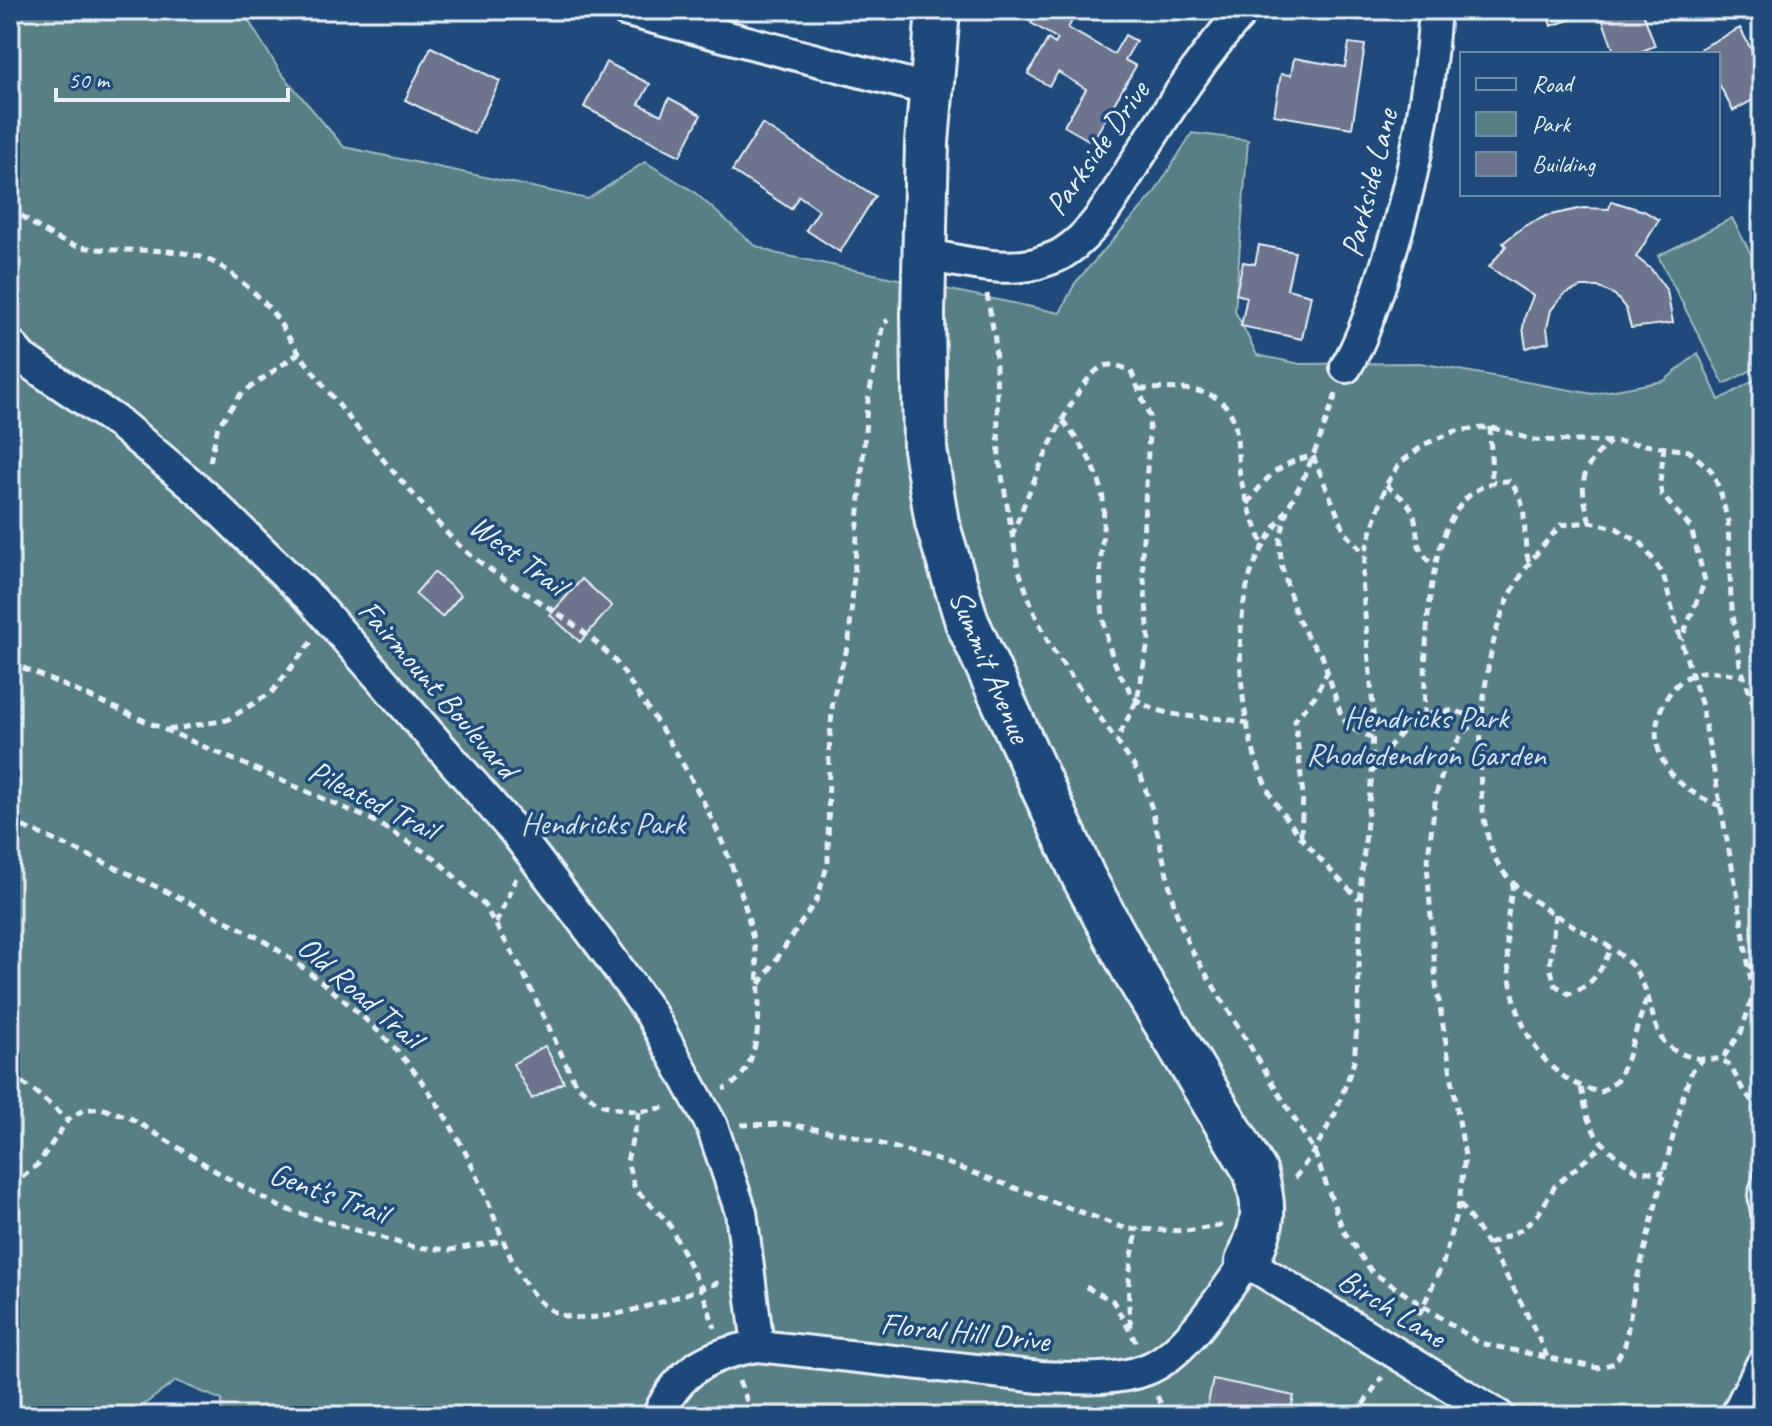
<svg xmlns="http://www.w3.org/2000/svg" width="1772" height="1426" viewBox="0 0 1772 1426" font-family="Caveat,sans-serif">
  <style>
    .green { fill: #597f84; stroke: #a0b8be; stroke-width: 2 }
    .building { fill: #6c748c; stroke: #e8f1f8; stroke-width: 2 }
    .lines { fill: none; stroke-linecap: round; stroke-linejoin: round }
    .lane-casing { stroke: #e8f1f8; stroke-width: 20 }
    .street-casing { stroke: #e8f1f8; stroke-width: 36 }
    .secondary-casing { stroke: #e8f1f8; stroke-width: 48 }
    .path { stroke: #e8f1f8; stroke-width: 5; stroke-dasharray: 8 6; stroke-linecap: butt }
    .lane { stroke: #1f4a7a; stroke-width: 14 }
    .street { stroke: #1f4a7a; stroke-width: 30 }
    .secondary { stroke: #1f4a7a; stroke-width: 42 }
    .labels { text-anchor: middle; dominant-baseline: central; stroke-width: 7; stroke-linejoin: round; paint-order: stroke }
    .street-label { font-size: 32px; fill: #e8f1f8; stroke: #1f4a7a }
    .park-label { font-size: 32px; fill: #d3e0e7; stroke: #1f4a7a }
  </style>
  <rect width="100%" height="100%" fill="#1f4a7a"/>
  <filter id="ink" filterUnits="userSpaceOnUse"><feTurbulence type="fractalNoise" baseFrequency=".0125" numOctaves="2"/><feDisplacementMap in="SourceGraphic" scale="16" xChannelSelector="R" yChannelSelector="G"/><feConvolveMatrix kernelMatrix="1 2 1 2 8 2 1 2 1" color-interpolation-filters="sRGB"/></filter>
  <g filter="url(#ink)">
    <path class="green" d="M 10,10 L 242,10 L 281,73 L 344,147 L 588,199 L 645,162 L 693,191 L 754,245 L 774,253 L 1060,313 L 1075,283 L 1153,195 L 1192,133 L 1248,140 L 1235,311 L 1257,355 L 1300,364 L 1420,363 L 1593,394 L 1664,381 L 1698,353 L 1719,400 L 1762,376 L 1762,1416 L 481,1416 L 415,1403 L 391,1416 L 221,1416 L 222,1400 L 176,1381 L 142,1406 L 136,1416 L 10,1416 Z
      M 1732,218 L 1762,275 L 1762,365 L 1724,384 L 1658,256 Z"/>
    <path class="building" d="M 1039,10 L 1078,10 L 1068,28 L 1114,54 L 1125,35 L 1136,41 L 1125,60 L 1136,66 L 1092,142 L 1064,126 L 1086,89 L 1058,72 L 1049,86 L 1028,74 L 1048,39 L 1055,44 L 1058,39 L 1031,23 Z
      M 1507,10 L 1569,10 L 1572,19 L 1551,26 L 1546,10 L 1512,22 Z
      M 1599,10 L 1642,10 L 1655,46 L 1634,54 L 1615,54 Z
      M 1740,28 L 1762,70 L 1762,95 L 1733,111 L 1718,82 L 1718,54 L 1703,54 L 1701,48 Z
      M 1349,43 L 1365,45 L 1352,128 L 1274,115 L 1281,74 L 1291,75 L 1294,58 L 1345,67 Z
      M 431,47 L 500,81 L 474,134 L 405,100 Z
      M 606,62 L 650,84 L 639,104 L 661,115 L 669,98 L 701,115 L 680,156 L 584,107 Z
      M 762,124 L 875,196 L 840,252 L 806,230 L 819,210 L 799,196 L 791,209 L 732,171 Z
      M 1611,201 L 1644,211 L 1659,220 L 1636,257 L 1651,269 L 1667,291 L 1673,323 L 1631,328 L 1626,309 L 1615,295 L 1598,287 L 1581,287 L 1564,294 L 1551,310 L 1547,328 L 1549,342 L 1526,348 L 1523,328 L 1525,316 L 1533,296 L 1489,267 L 1506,246 L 1503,243 L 1524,226 L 1546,216 L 1583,208 L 1609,209 Z
      M 1259,245 L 1295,252 L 1287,289 L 1311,295 L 1302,339 L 1241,326 L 1247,297 L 1236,294 L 1243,262 L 1255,264 Z
      M 434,572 L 461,595 L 442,617 L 415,594 Z
      M 582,579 L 612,606 L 580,642 L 550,615 Z
      M 545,1046 L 564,1082 L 532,1099 L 513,1064 Z
      M 1213,1379 L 1294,1396 L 1289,1416 L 1221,1416 L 1206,1413 Z
      M 407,1409 L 441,1416 L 405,1416 Z"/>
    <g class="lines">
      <defs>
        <path id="lane" d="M 1762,1175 L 1756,1195 L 1762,1231"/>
        <path id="street" d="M 624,10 L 931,90
          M 926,255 C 961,261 1000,272 1035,264 C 1044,261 1056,258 1063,253 C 1097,232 1117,191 1138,158 C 1170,107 1203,55 1244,10
          M 10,344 L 22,358 L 120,424 L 203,494 L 312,600 L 515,832 L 602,946 L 651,1014 L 712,1126 L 741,1212 L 758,1346
          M 1346,367 C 1362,340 1371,311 1381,282 C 1412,189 1428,108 1435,10
          M 658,1416 C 679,1369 710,1354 758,1346 L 1040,1377 C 1074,1378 1112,1382 1145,1370 C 1186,1355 1221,1295 1247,1262 L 1499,1416
          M 1736,1416 L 1762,1364"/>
        <path id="secondary" d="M 938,10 L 927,143 L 923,314 L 925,449 L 937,523 L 967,622 L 1084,878 L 1135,973 L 1255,1171 C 1267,1209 1264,1226 1247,1262"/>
      </defs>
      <use href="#lane" class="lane-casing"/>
      <use href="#street" class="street-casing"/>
      <use href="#secondary" class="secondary-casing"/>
      <path class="path" d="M 10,207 C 32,223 54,242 82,247 C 130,256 187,239 229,272 C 242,282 257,294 267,306 C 280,320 288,338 299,353 C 336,402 374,451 415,496 C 430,513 445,533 462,548 C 510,589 572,614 615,661 C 626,674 634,690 644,703 C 702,787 759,897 759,1000 C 759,1030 756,1077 723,1089
        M 987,294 L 995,340 L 999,458 L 1018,568 L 1034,612 L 1050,646 L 1141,776 L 1152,809 L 1175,909 L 1189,946 L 1314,1151 L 1343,1230 L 1372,1272 L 1479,1343 L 1598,1368 L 1615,1363 L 1625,1345 L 1635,1287 L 1684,1093 L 1692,1071 L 1703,1059 L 1722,1059 L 1731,1067 L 1743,1090 L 1762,1113
        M 1140,389 C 1168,389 1216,383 1231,414 C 1240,431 1236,456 1240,475 C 1245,499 1254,522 1263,545
        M 1336,394 C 1324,427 1313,460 1297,491 C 1283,518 1263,542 1252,570 C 1230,631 1240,748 1275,802 C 1298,837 1328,869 1359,899
        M 1063,421 C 1077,440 1093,460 1100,484 C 1107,507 1102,534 1101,557 C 1099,597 1103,648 1125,683 C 1130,689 1133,698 1140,702 C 1174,722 1211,714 1247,723
        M 1490,427 L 1492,481
        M 1664,446 L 1660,483 L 1662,495 L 1691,528 L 1705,581 L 1681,640
        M 210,462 L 218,426 L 241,394 L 299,353
        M 1386,485 C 1395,493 1409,501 1413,513 C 1421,537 1411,546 1434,565
        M 1248,504 C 1264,478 1282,461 1313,456 L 1345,532 L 1365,555
        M 1287,510 L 1280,540 L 1281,564 L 1296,615 L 1309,640 L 1322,655 L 1341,715 L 1349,727 L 1372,738
        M 1590,522 C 1579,484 1579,469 1610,442
        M 1012,536 C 1024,503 1072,381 1102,367 C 1112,362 1122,367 1131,371 L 1150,417 L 1142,556 L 1149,638 L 1137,700 L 1117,740
        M 10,662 L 372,820 L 435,858 L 484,905 L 521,968 L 575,1083 L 599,1104 L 620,1109 L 639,1112 L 668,1107
        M 1424,716 C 1427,654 1418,480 1509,481 C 1532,504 1520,533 1529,563
        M 168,730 L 227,720 L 272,692 L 312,641
        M 1372,772 C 1391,744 1410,711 1448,711 C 1458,710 1470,716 1479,719
        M 1721,806 C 1679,792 1643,756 1661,709 C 1667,694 1679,679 1694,674 C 1710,668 1727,674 1743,676
        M 10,821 C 73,848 136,876 198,907 C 217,917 238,926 257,937 C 300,962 355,1007 390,1043 C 427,1082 456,1131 479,1180 C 497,1217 515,1295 557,1313 C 595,1331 681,1294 721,1282
        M 1301,835 L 1303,795 L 1295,720 L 1315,696 L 1327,672
        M 1513,882 C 1511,898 1507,915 1507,931 C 1505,996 1528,1078 1601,1092 L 1617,1080 L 1627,1059 L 1647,997
        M 1555,914 L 1550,966 L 1555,985 L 1569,994 C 1594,985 1601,971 1611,948
        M 496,923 L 516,878
        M 1749,968 L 1762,960
        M 760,984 L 817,899 L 828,863 L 829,752 L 833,698 L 849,641 L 867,406 L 883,324 L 888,320
        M 1703,1059 C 1639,1051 1664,1008 1633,967 C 1623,955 1607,945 1594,938 C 1563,919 1524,900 1502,870 C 1466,820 1480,664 1504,609 C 1517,577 1538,550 1561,525 L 1590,522 L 1616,528 L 1642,544 L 1663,574 L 1681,641 L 1701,703 L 1738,898 L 1753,995 L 1741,1033 L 1722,1059
        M 10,1075 L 33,1090 L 68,1120
        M 1581,1088 L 1588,1119 L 1597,1137 L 1616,1156 L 1637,1171 L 1664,1173
        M 639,1112 L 627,1161 L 635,1189 L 668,1222 L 701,1288 L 715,1328
        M 741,1125 L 786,1124 L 851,1135 L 944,1162 L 1127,1229 L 1186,1231 L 1226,1225
        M 1295,1178 L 1314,1151 L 1335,1114 L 1354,1062 L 1358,1014 L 1361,881 L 1372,773 L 1373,708 L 1362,580 L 1367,546 L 1386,485 L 1400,463 L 1425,444 L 1456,431 L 1490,427 L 1534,440 L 1623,442 L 1689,451 L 1711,470 L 1720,490 L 1728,522 L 1731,600 L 1740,665 L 1762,729
        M 10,1184 L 19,1180 L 38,1164 L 68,1120 L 83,1110 L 101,1108 L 129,1117 L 222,1175 L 282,1208 L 413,1247 L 450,1250 L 501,1241
        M 1460,1204 C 1495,1252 1523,1302 1547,1357
        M 1489,1244 L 1523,1229 L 1539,1213 L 1555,1186 L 1604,1144
        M 1086,1287 L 1113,1301 L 1136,1342
        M 1131,1327 C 1126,1292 1129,1264 1138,1229
        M 1413,1328 L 1443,1263 L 1459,1203 L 1465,1156 L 1436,984 L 1427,864 L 1436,795 L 1447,758 L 1462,734 L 1480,719
        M 739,1381 L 753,1416
        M 1157,1396 L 1167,1416
        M 1355,1416 L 1382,1377"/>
      <use href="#lane" class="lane"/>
      <use href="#street" class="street"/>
      <use href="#secondary" class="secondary"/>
    </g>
  </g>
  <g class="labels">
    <g class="street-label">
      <text transform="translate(1097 148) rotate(-55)">Parkside Drive</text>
      <text transform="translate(1369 183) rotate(-76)">Parkside Lane</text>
      <text transform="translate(518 555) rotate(37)">West Trail</text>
      <text transform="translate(990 666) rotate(67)">Summit Avenue</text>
      <text transform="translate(438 689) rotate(49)">Fairmount Boulevard</text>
      <text transform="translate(373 800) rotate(27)">Pileated Trail</text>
      <text transform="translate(360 992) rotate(41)">Old Road Trail</text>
      <text transform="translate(329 1193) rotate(20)">Gent's Trail</text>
      <text transform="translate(1392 1308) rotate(32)">Birch Lane</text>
      <text transform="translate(965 1332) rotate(6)">Floral Hill Drive</text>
    </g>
    <g class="park-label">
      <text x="1426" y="717">Hendricks Park<tspan x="1426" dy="37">Rhododendron Garden</tspan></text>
      <text x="603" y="823">Hendricks Park</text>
    </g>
  </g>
  <rect width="1772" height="1426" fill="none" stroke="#1f4a7a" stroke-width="40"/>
  <rect x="20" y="20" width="1732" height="1386" fill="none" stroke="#e8f1f8" stroke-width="3" filter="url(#ink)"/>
  <rect x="1460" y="52" width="260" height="144" fill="#1f4a7a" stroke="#6f8dac" stroke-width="2"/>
  <rect x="1476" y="78" width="40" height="12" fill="#1f4a7a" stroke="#6f8dac" stroke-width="2"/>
  <text x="1532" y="92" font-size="24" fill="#e8f1f8">Road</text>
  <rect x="1476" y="112" width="40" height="24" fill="#597f84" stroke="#6f8dac" stroke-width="2"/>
  <text x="1532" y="132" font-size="24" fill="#e8f1f8">Park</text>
  <rect x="1476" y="152" width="40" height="24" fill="#6c748c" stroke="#6f8dac" stroke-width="2"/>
  <text x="1532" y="172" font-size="24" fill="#e8f1f8">Building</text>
  <path d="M56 88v12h232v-12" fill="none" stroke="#e8f1f8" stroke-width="4"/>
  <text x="68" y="88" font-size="24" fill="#e8f1f8" stroke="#1f4a7a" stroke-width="6" paint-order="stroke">50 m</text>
</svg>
